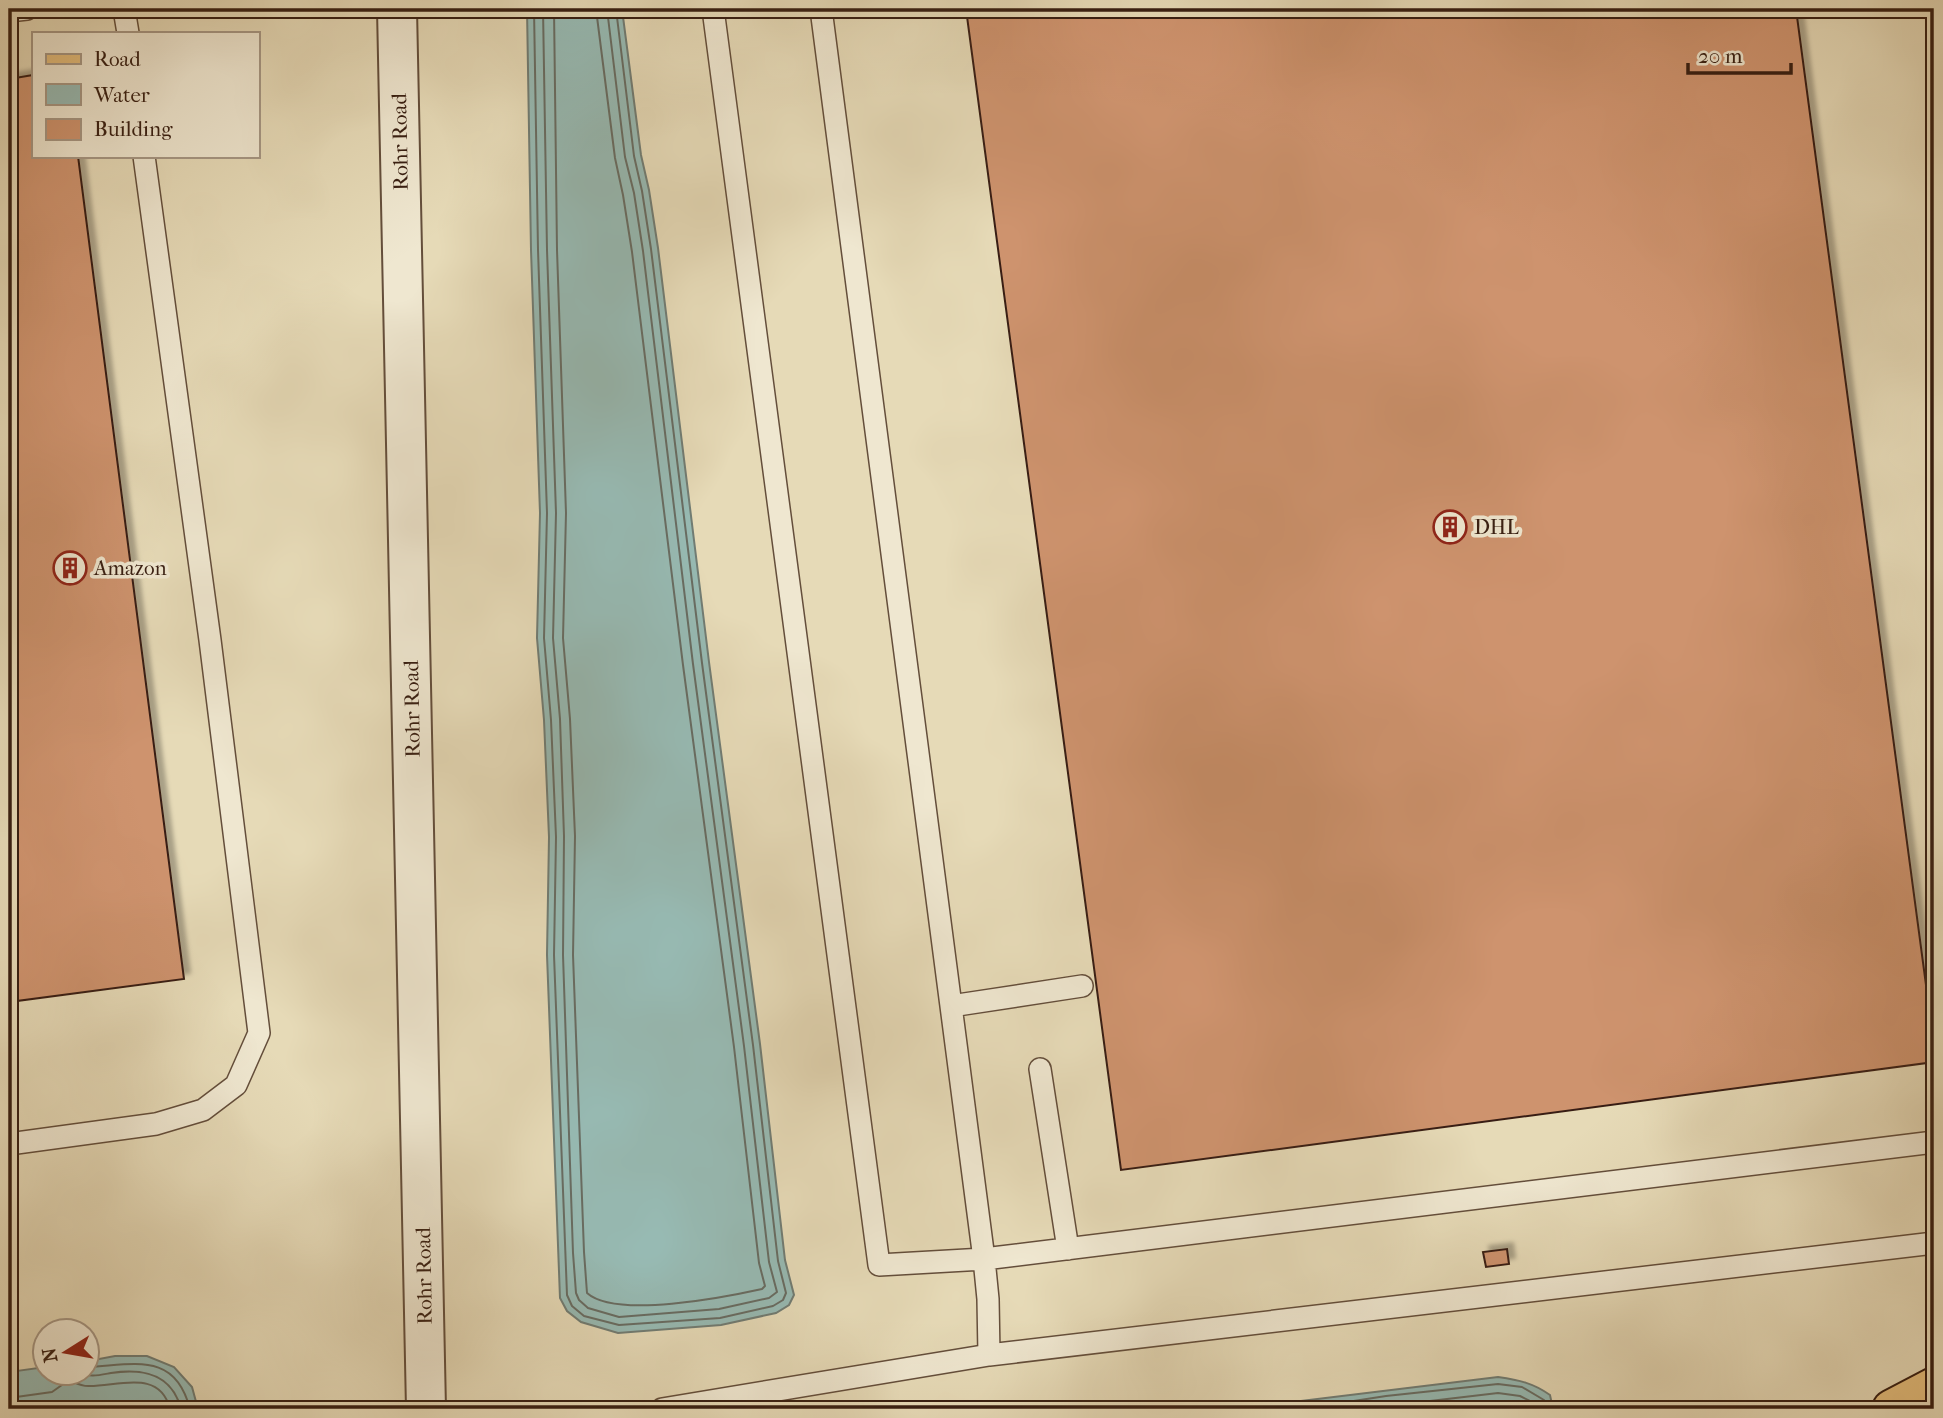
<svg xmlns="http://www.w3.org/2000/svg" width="1943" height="1418" viewBox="0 0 1943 1418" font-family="'IM FELL French Canon',serif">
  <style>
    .water { fill: #97bab3; stroke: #717c73; stroke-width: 2 }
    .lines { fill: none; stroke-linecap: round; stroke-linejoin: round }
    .shore { stroke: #686c62; stroke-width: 2 }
    .building { fill: #ce936e; stroke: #381f12; stroke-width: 2; filter: url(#shadow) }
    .service-casing { stroke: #644e3b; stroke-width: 24 }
    .tertiary-casing { stroke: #644e3b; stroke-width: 42 }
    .primary-casing { stroke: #381f12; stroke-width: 42 }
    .service { stroke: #efe7d0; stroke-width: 21 }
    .tertiary { stroke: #efe7d0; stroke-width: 38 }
    .primary { stroke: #e3bd7c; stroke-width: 38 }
    .labels { text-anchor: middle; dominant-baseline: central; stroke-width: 7; stroke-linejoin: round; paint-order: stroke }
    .street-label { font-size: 21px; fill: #381f12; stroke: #efe7d0 }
    .poi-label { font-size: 21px; fill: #381f12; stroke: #efe7d0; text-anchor: start }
  </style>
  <defs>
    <filter id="shadow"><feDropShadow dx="6" dy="-6" stdDeviation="2" flood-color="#0004"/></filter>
  </defs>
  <rect width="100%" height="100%" fill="#e6dab7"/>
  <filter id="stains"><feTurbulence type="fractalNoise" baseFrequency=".00286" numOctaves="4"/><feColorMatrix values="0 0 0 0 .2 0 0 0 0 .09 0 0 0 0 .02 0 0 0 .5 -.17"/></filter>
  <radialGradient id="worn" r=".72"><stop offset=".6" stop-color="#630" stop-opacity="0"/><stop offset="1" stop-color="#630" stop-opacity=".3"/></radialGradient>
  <path class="water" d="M 527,9 L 622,9 L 641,155 L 649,190 L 658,248 L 709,662 L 760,1044 L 785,1260 L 794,1295 L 789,1305 L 776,1313 L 721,1325 L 618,1333 L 581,1322 L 567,1311 L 560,1298 L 547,955 L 549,837 L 544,720 L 537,638 L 540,513 L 531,250 Z
    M 115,1356 L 147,1356 L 174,1367 L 192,1387 L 198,1409 L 9,1409 L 9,1372 L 45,1367 L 46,1372 L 88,1372 L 88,1361 Z
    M 1498,1377 C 1519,1380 1533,1383 1550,1395 L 1553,1409 L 1234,1409 Z"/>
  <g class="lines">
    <path class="shore" d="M 534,9 L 538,250 L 547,513 L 544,638 L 551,720 L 556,837 L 554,955 L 567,1295 L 572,1306 L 584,1316 L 619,1325 L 720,1318 L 773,1306 L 783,1300 L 786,1293 L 778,1261 L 753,1045 L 702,663 L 651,249 L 642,191 L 634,156 L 616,9
      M 543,9 L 547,250 L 556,513 L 553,638 L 560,719 L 564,836 L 563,955 L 573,1253 L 576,1293 L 579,1300 L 588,1308 L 619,1317 L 719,1309 L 769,1298 L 777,1292 L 769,1262 L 744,1046 L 693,664 L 643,251 L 634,193 L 625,157 L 607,9
      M 554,9 L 557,250 L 566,513 L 563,638 L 570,719 L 575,836 L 573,955 L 584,1252 L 587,1293 C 616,1319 726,1297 762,1289 L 765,1286 L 759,1263 L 734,1047 L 683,665 L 632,252 L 623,195 L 615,158 L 596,9
      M 88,1367 C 134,1365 175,1351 190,1409
      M 79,1372 C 89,1378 100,1375 111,1373 C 144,1368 172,1374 181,1409
      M 9,1398 L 52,1392 L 69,1380 C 76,1383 82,1387 90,1386 C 119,1386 160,1369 170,1409
      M 1302,1409 L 1386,1396 L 1498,1384 L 1522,1387 L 1544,1400 L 1546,1409
      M 1362,1409 L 1498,1393 L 1520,1396 L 1536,1404 L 1538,1409
      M 1446,1409 L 1498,1404 L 1525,1409"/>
  </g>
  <path class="building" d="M 966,9 L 1796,9 L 1934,1045 L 1934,1062 L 1121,1170 Z
    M 33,75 L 33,156 L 78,156 L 184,979 L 9,1002 L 9,79 Z
    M 1507,1249 L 1509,1264 L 1486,1267 L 1483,1252 Z"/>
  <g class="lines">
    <defs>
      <path id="service" d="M 124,9 L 128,33
        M 713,9 L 879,1265 L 984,1259 L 988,1299 L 989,1355
        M 821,9 L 984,1259 L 1934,1142
        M 9,11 L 27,9
        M 951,1006 L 1082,986
        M 1040,1069 L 1068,1249
        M 9,1144 L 156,1124 L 203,1110 L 236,1085 L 259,1033 L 210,640 L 144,156
        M 662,1409 L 989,1355 L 1934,1243"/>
      <path id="tertiary" d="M 397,9 L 426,1409"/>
      <path id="primary" d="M 1892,1409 L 1934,1387"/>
    </defs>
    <use href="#service" class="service-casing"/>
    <use href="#tertiary" class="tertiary-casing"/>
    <use href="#primary" class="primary-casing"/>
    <use href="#service" class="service"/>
    <use href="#tertiary" class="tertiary"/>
    <use href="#primary" class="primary"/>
  </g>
  <defs>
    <symbol id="building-ring" viewBox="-11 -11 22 22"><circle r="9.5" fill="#efe7d0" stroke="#8f2418" stroke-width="1.5"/><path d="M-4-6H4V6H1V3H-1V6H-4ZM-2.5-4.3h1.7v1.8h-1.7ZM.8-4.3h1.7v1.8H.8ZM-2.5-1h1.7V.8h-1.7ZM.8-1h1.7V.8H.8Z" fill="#8f2418"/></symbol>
  </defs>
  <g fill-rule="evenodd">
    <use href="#building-ring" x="1431" y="508" width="38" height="38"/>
    <use href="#building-ring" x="51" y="549" width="38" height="38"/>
  </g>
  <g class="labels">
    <g class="street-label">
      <text transform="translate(400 142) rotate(-91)">Rohr Road</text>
      <text transform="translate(412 709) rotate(-91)">Rohr Road</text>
      <text transform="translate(424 1276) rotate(-91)">Rohr Road</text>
    </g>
    <g class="poi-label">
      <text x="1474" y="527">DHL</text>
      <text x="94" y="568">Amazon</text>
    </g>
  </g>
  <rect width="1943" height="1418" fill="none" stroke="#e6dab7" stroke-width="35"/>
  <rect x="10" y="10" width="1922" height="1397" fill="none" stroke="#381f12" stroke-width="3.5"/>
  <rect x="18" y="18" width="1908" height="1383" fill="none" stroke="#381f12" stroke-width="2"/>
  <rect x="32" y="32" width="228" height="126" fill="#efe7d0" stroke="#a69784" stroke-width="2"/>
  <rect x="46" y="54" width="35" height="10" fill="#e3bd7c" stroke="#a69784" stroke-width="2"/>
  <text x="94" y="66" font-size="21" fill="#381f12">Road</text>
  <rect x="46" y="84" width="35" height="21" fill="#97bab3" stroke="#a69784" stroke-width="2"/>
  <text x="94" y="102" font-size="21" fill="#381f12">Water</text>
  <rect x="46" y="119" width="35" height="21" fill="#ce936e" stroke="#a69784" stroke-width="2"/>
  <text x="94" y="136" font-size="21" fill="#381f12">Building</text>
  <g transform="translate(66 1352) rotate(259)"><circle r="33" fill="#efe7d0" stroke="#a69784" stroke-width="2"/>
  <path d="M0-5L12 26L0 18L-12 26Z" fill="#8f2418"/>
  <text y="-10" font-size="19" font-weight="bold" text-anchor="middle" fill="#381f12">N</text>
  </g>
  <path d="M1688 63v10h103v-10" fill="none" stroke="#381f12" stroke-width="3.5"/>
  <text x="1698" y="63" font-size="21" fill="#381f12" stroke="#efe7d0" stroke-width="5" paint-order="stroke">20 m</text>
  <rect width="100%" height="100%" filter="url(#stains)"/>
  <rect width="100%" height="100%" fill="url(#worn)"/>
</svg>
